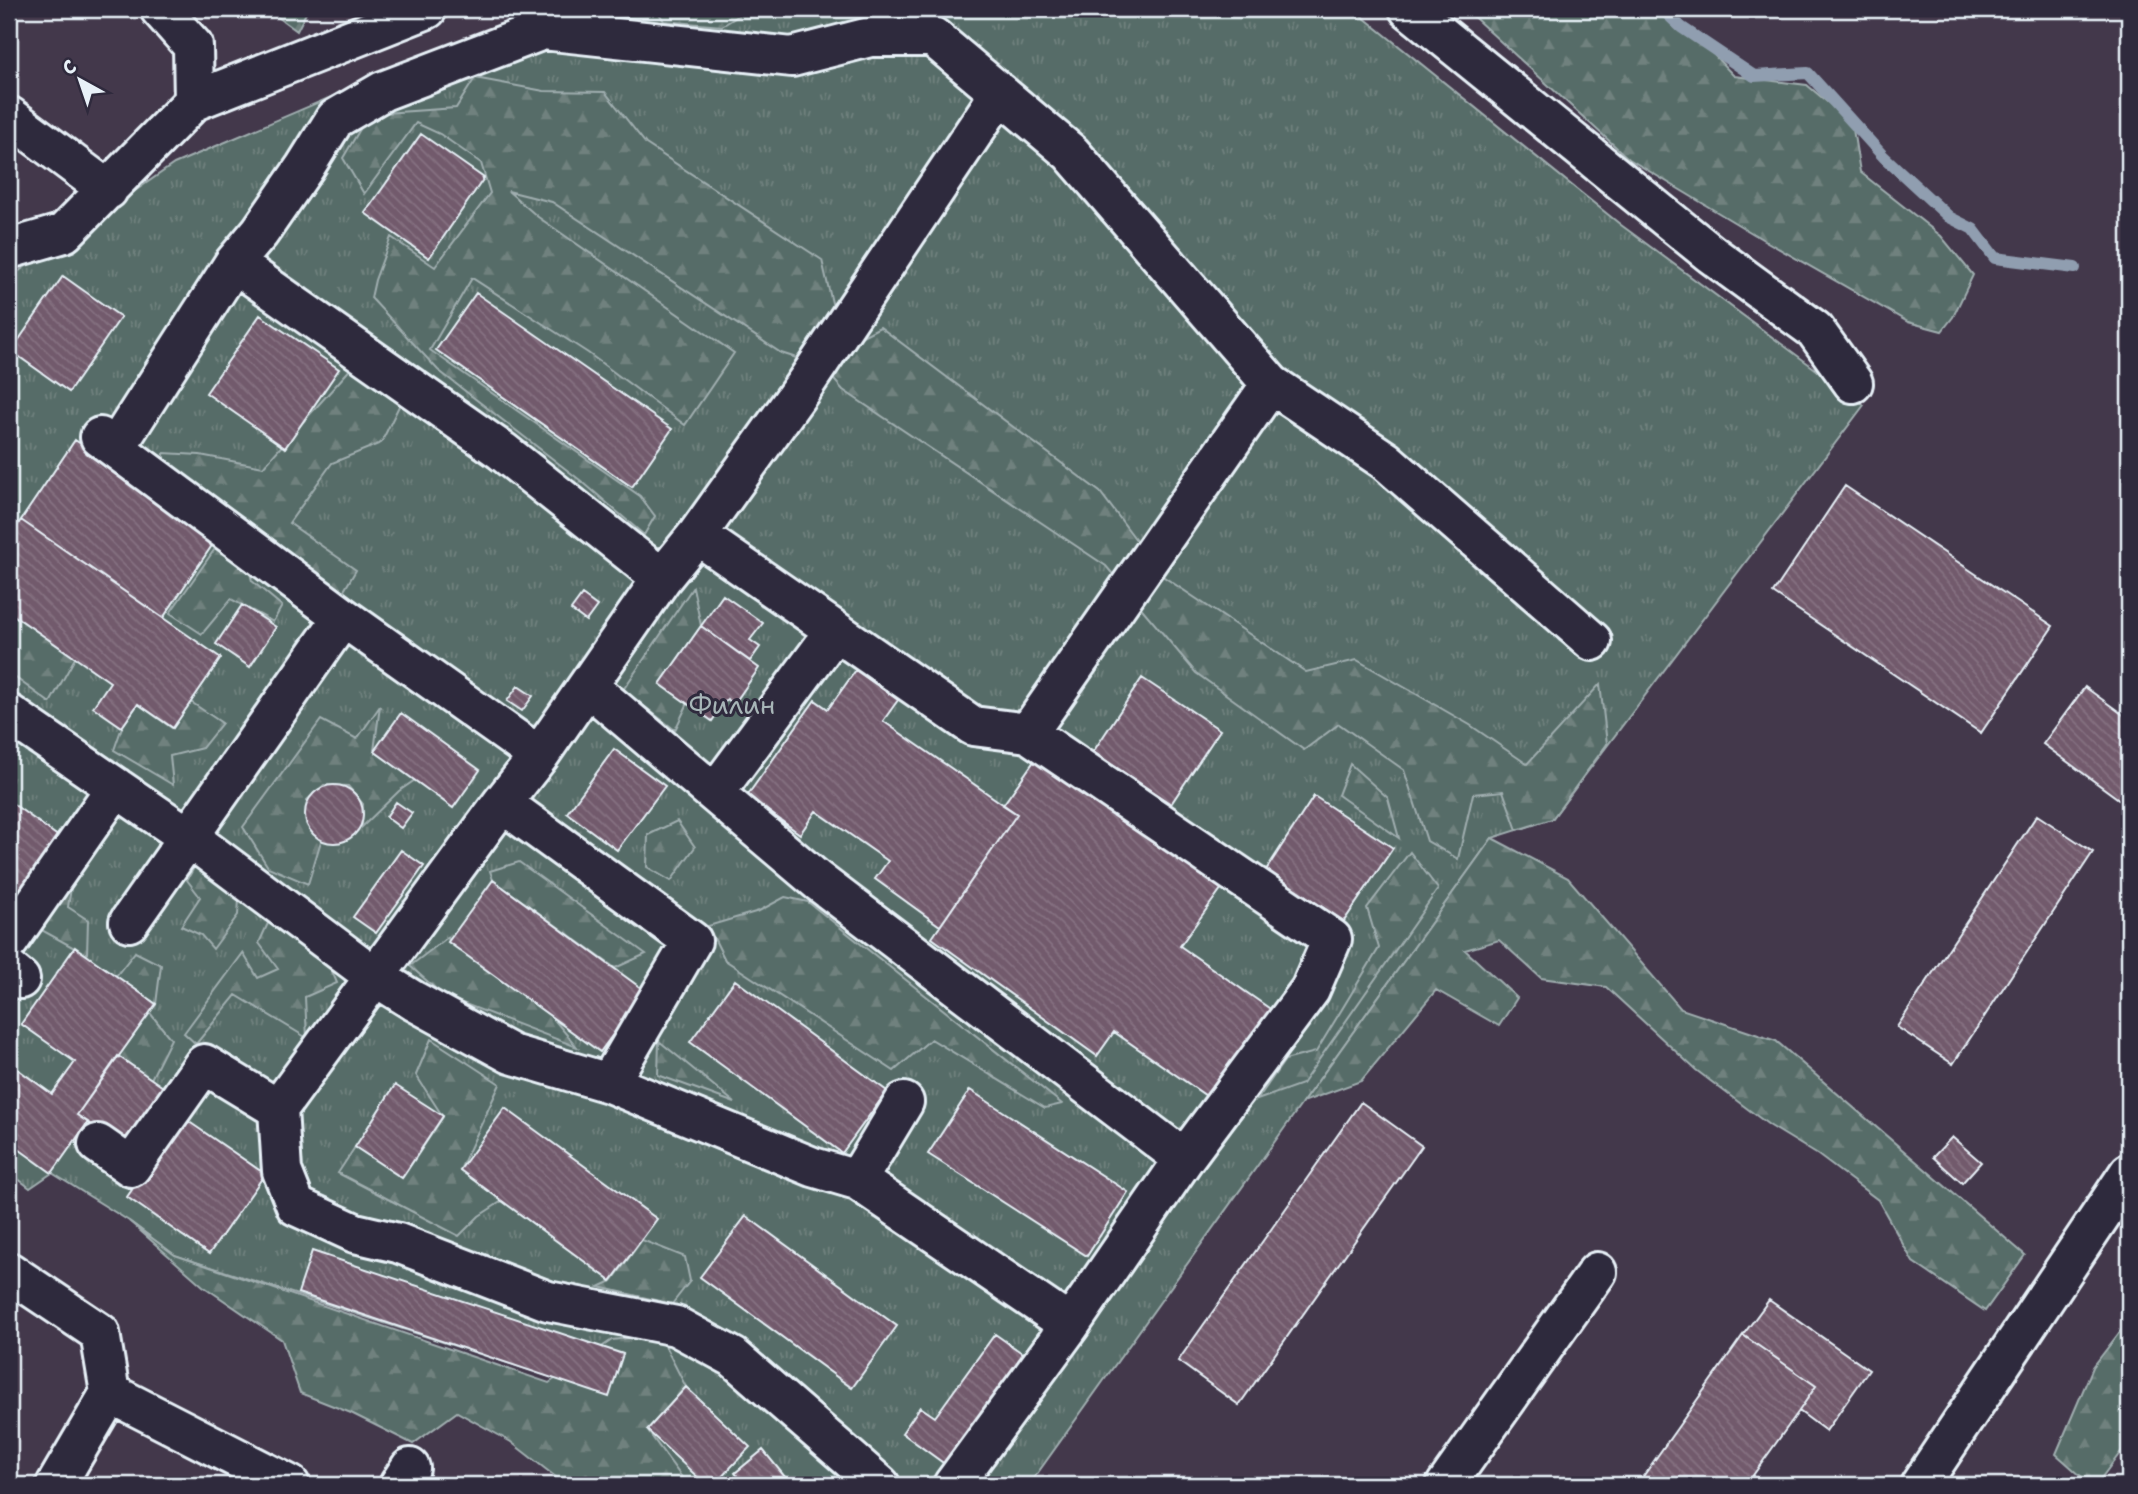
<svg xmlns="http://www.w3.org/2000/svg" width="2138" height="1494" viewBox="0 0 2138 1494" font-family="'Shantell Sans',sans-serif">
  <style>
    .grass { fill: url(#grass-tufts); stroke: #a0aeb0; stroke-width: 2 }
    .forest { fill: url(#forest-firs); stroke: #a0aeb0; stroke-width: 2 }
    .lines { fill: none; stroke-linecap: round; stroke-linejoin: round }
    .stream { stroke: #909eb0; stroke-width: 12 }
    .building { fill: url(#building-back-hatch); stroke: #e8f1f8; stroke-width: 2 }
    .minor-casing { stroke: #e8f1f8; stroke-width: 44 }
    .minor { stroke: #2f2a3d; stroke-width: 38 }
    .labels { text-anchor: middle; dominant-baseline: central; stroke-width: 6; stroke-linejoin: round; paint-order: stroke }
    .park-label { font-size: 26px; fill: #a7b5b7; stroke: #2f2a3d }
  </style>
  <defs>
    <pattern id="grass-tufts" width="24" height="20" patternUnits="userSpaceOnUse" patternTransform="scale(1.75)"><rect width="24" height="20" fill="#576c67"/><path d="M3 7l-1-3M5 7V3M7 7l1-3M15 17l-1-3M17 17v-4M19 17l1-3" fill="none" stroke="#6f817e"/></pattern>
    <pattern id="forest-firs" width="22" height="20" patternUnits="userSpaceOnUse" patternTransform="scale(1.75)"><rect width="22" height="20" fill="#576c67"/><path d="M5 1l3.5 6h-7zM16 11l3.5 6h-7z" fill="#6f817e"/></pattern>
    <pattern id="building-back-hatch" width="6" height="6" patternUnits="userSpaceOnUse" patternTransform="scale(1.75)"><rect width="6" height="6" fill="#725a6c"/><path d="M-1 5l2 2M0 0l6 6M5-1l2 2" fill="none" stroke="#867282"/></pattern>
  </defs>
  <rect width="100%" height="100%" fill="#43384b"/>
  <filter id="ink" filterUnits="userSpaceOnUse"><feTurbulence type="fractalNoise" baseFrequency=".0143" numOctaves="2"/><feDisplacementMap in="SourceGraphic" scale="14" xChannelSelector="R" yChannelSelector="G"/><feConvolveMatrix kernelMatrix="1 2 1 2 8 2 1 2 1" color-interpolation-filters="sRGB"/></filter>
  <g filter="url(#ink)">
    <path class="grass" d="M 537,9 L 1353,9 L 1621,225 L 1864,405 L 1552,819 L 1492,838 L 1029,1485 L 691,1485 L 560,1380 L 174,1255 L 129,1221 L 52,1173 L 30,1188 L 9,1172 L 9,278 L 174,164 Z"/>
    <path class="forest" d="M 267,9 L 308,9 L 297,31 Z
      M 656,9 L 749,9 L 722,26 L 664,21 Z
      M 1465,9 L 1670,9 L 1734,76 L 1807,85 L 1852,123 L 1860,172 L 1941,236 L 1973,275 L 1953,317 L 1942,331 L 1908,322 L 1762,239 L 1629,159 Z
      M 475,78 L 544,91 L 605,92 L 646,144 L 822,260 L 833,307 L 812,347 L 843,346 L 880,327 L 1100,492 L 1164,577 L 1306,672 L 1357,660 L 1470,725 L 1527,764 L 1600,684 L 1607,744 L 1552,819 L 1517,830 L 1503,791 L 1473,794 L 1458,859 L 1427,841 L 1404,770 L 1339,724 L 1304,750 L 1196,673 L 1106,566 L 843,390 L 822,366 L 781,353 L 552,202 L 508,191 L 538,217 L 734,353 L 685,425 L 588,353 L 472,278 L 430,350 L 640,496 L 655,516 L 644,535 L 585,484 L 438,370 L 371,298 L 375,280 L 391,237 L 435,267 L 490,193 L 481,163 L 440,134 L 416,123 L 364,194 L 343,158 L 369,114 L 456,108 Z
      M 354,365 L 400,404 L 381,443 L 332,463 L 289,523 L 356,570 L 339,599 L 163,475 L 164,453 L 200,455 L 263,467 Z
      M 219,543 L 246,556 L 252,581 L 282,606 L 273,622 L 231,599 L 202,634 L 170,613 Z
      M 693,587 L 701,626 L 660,684 L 688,703 L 675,730 L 623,690 Z
      M 9,612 L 75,658 L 50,703 L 9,673 Z
      M 191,702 L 222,723 L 202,748 L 170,756 L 173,785 L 114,750 L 122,727 L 138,704 L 172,728 Z
      M 380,706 L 374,751 L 415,780 L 399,791 L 362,827 L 363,804 L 348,786 L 324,785 L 307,800 L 306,824 L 321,841 L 308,884 L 268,867 L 243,827 L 321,720 L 357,739 Z
      M 1350,764 L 1388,798 L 1399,838 L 1338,795 Z
      M 677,821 L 695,847 L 671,881 L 647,867 L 648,835 Z
      M 1492,838 L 1568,878 L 1681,1009 L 1776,1041 L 2025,1255 L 1985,1311 L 1913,1262 L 1878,1200 L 1818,1155 L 1769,1125 L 1696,1070 L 1606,987 L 1541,978 L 1499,940 L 1465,950 L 1517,998 L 1499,1026 L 1436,990 L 1361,1081 L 1303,1102 Z
      M 1410,852 L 1438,889 L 1302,1084 L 1257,1100 L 1285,1060 L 1316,1052 L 1379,948 L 1367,908 Z
      M 519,862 L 646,954 L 615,968 L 493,880 L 490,871 Z
      M 196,864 L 239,899 L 238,915 L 213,949 L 201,935 L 181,926 L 200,897 L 187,880 Z
      M 73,875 L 68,907 L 88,920 L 87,955 L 36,927 Z
      M 785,897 L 808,902 L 1062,1104 L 1045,1108 L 931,1039 L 894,1071 L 725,960 L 708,926 L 759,911 Z
      M 269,921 L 330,966 L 337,983 L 305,997 L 307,1038 L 236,995 L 196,1044 L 184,1033 L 243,953 L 258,978 L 278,969 L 259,943 Z
      M 448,937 L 449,942 L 552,1017 L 577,1047 L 444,996 L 410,966 Z
      M 135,952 L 161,965 L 156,1004 L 116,976 Z
      M 150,1013 L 171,1039 L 151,1079 L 118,1056 Z
      M 431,1039 L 500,1084 L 460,1170 L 502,1201 L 479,1216 L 459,1236 L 338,1173 L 355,1147 L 403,1177 L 443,1117 L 416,1075 Z
      M 659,1041 L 735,1103 L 658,1075 Z
      M 129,1221 L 175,1255 L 549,1383 L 612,1340 L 659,1334 L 686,1387 L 647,1430 L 683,1479 L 681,1485 L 566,1485 L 511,1442 L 457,1412 L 413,1444 L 351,1413 L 300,1393 L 282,1340 L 203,1286 Z
      M 642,1240 L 685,1257 L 690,1281 L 672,1304 L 599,1287 L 612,1281 Z
      M 2129,1320 L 2129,1441 L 2096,1485 L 2091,1485 L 2056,1454 L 2093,1367 Z"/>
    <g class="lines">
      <path class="stream" d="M 1662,9 L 1681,27 L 1754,76 L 1808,73 L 1884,157 L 1949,217 L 1973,229 L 1995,258 L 2075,268"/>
    </g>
    <path class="building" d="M 421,134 L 484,178 L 429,258 L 365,213 Z
      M 63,276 L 121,317 L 69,392 L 11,351 Z
      M 476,293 L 672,429 L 632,487 L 436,350 Z
      M 260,315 L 339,369 L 285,448 L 206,393 Z
      M 75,440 L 217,538 L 163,618 L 21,520 Z
      M 1845,486 L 2053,626 L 1981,733 L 1773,593 Z
      M 21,520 L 221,658 L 173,728 L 138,704 L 122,727 L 93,707 L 110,682 L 9,612 L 9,537 Z
      M 582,595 L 597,606 L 586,621 L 571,610 Z
      M 723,595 L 763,623 L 750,640 L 760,647 L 750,661 L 701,626 Z
      M 242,605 L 276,627 L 250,667 L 216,644 Z
      M 701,626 L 759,668 L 734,704 L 727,699 L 712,721 L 660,684 Z
      M 856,670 L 898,700 L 883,721 L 1017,814 L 940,926 L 875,879 L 888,861 L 816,811 L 800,834 L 747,796 L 815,700 L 828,709 Z
      M 1142,678 L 1220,730 L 1171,804 L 1093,752 Z
      M 518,686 L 533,696 L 522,711 L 507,701 Z
      M 2085,687 L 2129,719 L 2129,787 L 2120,800 L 2043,744 Z
      M 401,713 L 480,770 L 453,808 L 374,751 Z
      M 614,749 L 665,786 L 617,850 L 567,813 Z
      M 1037,757 L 1221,889 L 1180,946 L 1276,1013 L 1215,1102 L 1114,1032 L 1097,1056 L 932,938 L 1017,814 L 1003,805 Z
      M305 814a29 29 0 1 1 58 0a29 29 0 1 1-58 0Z
      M 1314,796 L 1393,848 L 1344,921 L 1266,870 Z
      M 9,801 L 59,837 L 16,899 L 9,894 Z
      M 396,802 L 412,813 L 401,828 L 386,817 Z
      M 2037,815 L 2093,852 L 1953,1064 L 1897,1027 Z
      M 401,850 L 424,866 L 376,933 L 353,917 Z
      M 493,880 L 645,991 L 600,1052 L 448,942 Z
      M 75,947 L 156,1004 L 77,1115 L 88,1122 L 52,1173 L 9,1142 L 9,1063 L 52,1094 L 75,1062 L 21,1024 Z
      M 735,980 L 887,1091 L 842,1153 L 690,1042 Z
      M 118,1056 L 163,1087 L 122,1146 L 77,1115 Z
      M 395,1085 L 443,1116 L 402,1178 L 355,1147 Z
      M 970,1090 L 1128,1192 L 1087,1256 L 928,1154 Z
      M 1361,1102 L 1422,1146 L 1239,1405 L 1178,1361 Z
      M 505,1108 L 657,1219 L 611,1281 L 460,1170 Z
      M 182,1117 L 265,1174 L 209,1254 L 127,1197 Z
      M 1952,1137 L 1981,1162 L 1962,1183 L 1933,1157 Z
      M 746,1216 L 897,1326 L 852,1388 L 700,1277 Z
      M 312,1251 L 623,1354 L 609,1397 L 298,1293 Z
      M 1769,1300 L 1869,1370 L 1826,1431 L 1799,1411 L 1816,1386 L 1743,1335 Z
      M 995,1334 L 1032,1360 L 953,1470 L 902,1433 L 920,1407 L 935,1417 Z
      M 1743,1335 L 1816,1386 L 1799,1411 L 1746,1485 L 1637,1485 Z
      M 686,1387 L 750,1447 L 714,1485 L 706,1485 L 647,1430 Z
      M 763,1450 L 790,1483 L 787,1485 L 745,1485 L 735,1473 Z"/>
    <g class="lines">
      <defs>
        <path id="minor" d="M 160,9 L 193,46 L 194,101
          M 1409,9 L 1711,254 L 1815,330 L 1853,383
          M 9,116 L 108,190
          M 9,249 L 64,233 L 194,101 L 427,9
          M 100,437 L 343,617 L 539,756
          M 122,438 L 234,263
          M 697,535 L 973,726 L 1028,733 L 1332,939 L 1310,990 L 1184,1159 L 1070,1325 L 857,1180 L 904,1102
          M 662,578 L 502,451 L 234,263 L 260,232 L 305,167 L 335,119 L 383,91 L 543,30 L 792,57 L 870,37 L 933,37 L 1071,153 L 1271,384 L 1386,461 L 1592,641
          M 589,687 L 818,881 L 1184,1159
          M 9,714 L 190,838 L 374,976 L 414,1001 L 511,1054 L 609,1083 L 813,1167 L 857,1180
          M 1028,733 L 1271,384
          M 715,793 L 835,631
          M 502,803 L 692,941 L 609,1083
          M 129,922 L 343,617
          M 9,941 L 116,787
          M 9,970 L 20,979
          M 278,1109 L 282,1171 L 296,1206 L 355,1233 L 398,1243 L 548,1301 L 676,1326 L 733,1357 L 880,1485
          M 98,1144 L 131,1167 L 204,1064 L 278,1109 L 502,803 L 539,756 L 662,578 L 697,535 L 805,384 L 1000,93
          M 9,1272 L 100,1333 L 110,1393 L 290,1485
          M 56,1485 L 110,1393
          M 399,1485 L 410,1468
          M 953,1485 L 1070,1325
          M 1446,1485 L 1597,1272
          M 1920,1485 L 2129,1173"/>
      </defs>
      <use href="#minor" class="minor-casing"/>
      <use href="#minor" class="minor"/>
    </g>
  </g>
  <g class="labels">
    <g class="park-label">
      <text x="732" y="704">Филин</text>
    </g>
  </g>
  <rect width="2138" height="1494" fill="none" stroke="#2f2a3d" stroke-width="35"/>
  <rect x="18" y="18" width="2103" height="1459" fill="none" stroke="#e8f1f8" stroke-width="2.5" filter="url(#ink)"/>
  <g transform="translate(80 80) rotate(320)" stroke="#2f2a3d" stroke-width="5" paint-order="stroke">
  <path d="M0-5L12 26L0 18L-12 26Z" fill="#e8f1f8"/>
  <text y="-10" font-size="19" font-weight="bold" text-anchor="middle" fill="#e8f1f8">С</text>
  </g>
</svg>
